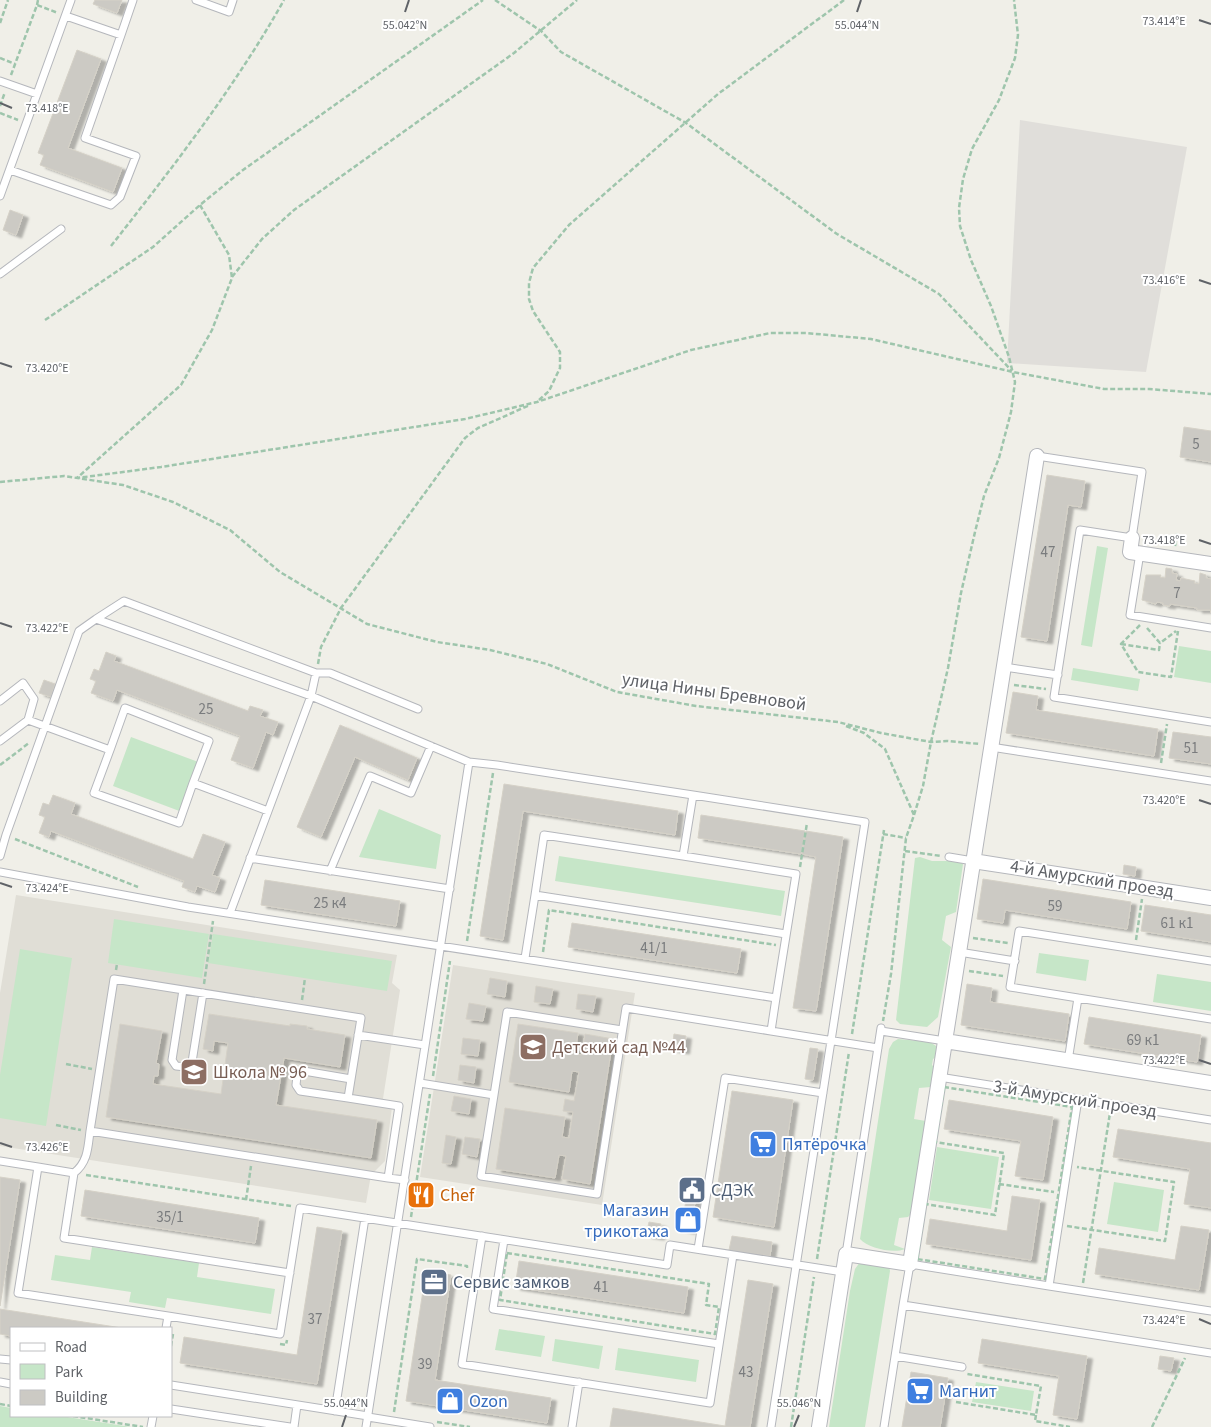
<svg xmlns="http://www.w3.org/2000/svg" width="1211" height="1427" viewBox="0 0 1211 1427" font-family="'Source Sans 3',sans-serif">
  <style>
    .industrial { fill: #e0deda }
    .education { fill: #e0ded6 }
    .green { fill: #c6e6c8 }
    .building { fill: #cccac4; stroke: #d5d1c7; filter: url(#shadow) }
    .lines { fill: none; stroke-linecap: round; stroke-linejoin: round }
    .lane-casing { stroke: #b5b7bc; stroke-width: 9 }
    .street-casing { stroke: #b5b7bc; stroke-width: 16 }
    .path { stroke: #9ec5ac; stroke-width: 2.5; stroke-dasharray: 5 2.5; stroke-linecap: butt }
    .lane { stroke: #fff; stroke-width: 7 }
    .street { stroke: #fff; stroke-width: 14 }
    .ticks { fill: none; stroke: #5f6267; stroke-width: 2 }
    .labels { text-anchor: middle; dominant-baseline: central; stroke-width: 4; stroke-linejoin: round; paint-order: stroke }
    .number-label { font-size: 15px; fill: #7a7c7e }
    .street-label { font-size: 18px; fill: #5f6267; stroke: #fff }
    .education-label { font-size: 18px; fill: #785e54; stroke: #fff; text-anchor: start }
    .shop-label { font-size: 18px; fill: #366cbe; stroke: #fff; text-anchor: start }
    .service-label { font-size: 18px; fill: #4e5e75; stroke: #fff; text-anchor: start }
    .food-label { font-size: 18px; fill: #c56008; stroke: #fff; text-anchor: start }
    .ticks-label { font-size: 12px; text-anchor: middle; fill: #5f6267; stroke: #fff; stroke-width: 4; stroke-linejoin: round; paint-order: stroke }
  </style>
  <defs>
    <filter id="shadow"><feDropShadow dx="5.5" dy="3" stdDeviation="1" flood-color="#0004"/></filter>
  </defs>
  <rect width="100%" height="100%" fill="#f0efe8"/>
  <path class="industrial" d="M 1020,120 L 1187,147 L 1146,372 L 1007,363 Z"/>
  <path class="education" d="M 16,895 L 397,955 L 392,983 L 400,990 L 382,1105 L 392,1107 L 385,1161 L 371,1175 L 366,1203 L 0,1146 L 0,993 Z
    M 453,965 L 635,993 L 602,1205 L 420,1177 Z"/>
  <path class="green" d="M 1097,546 L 1108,548 L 1092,647 L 1081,645 Z
    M 1179,646 L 1211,651 L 1211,683 L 1174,677 Z
    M 1073,668 L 1140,679 L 1138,691 L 1071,680 Z
    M 131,737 L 201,763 L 182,812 L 113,786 Z
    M 379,809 L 441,835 L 436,869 L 359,857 Z
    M 559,856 L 785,891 L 781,916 L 555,881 Z
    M 920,857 L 932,861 L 959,861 L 963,864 L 956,912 L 946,916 L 942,940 L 951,947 L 938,1017 L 927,1027 L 900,1024 L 896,1020 L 915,858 Z
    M 114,919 L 209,934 L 202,978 L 108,963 Z
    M 213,934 L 392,961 L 387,991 L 208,963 Z
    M 20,949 L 72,958 L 46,1126 L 0,1118 L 0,1075 Z
    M 1039,953 L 1089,960 L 1086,981 L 1036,973 Z
    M 1157,974 L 1211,982 L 1211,1011 L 1153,1002 Z
    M 898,1039 L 930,1042 L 936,1046 L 936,1057 L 933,1059 L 932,1065 L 935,1068 L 931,1087 L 919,1088 L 914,1119 L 926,1121 L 912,1213 L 908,1217 L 899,1218 L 894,1245 L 905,1249 C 893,1254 868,1248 860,1239 L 889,1049 L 893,1042 Z
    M 937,1147 L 999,1157 L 991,1209 L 929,1200 Z
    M 1114,1182 L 1164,1190 L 1158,1232 L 1107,1224 Z
    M 92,1247 L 199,1263 L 197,1277 L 275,1289 L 271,1314 L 167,1298 L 165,1308 L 129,1302 L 131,1292 L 51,1280 L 55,1255 L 90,1260 Z
    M 860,1262 L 889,1266 L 890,1271 L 865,1427 L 829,1427 L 850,1291 L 855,1269 Z
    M 499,1329 L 545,1336 L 541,1357 L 495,1350 Z
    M 555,1339 L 603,1346 L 599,1369 L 552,1361 Z
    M 618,1348 L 699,1360 L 696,1382 L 615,1370 Z
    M 976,1382 L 1034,1391 L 1031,1411 L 972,1402 Z
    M 0,1406 L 11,1408 L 11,1416 L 61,1416 L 131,1427 L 0,1427 Z"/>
  <path class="building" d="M 95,0 L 122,0 L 117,13 L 93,4 Z
    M 77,50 L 101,59 L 68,148 L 122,168 L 113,192 L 40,165 L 44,155 L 38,153 Z
    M 10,210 L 23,215 L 16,235 L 3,230 Z
    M 1184,427 L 1211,431 L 1211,462 L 1180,457 Z
    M 1047,475 L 1085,481 L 1081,507 L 1068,505 L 1047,641 L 1021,637 Z
    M 1166,568 L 1172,569 L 1172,573 L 1177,574 L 1176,580 L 1180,581 L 1181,578 L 1195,581 L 1194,583 L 1199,584 L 1200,573 L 1206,575 L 1206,578 L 1211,579 L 1211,613 L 1210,610 L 1197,610 L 1197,608 L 1170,604 L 1170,606 L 1163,605 L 1163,603 L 1157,602 L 1156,604 L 1142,600 L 1146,575 L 1161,575 L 1160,577 L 1165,578 Z
    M 106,652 L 116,656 L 114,661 L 248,711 L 250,706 L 263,710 L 260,716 L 278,722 L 273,735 L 266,732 L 253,768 L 231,760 L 240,736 L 117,690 L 113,701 L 91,693 L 96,681 L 90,679 L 94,669 L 99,671 Z
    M 44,680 L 55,684 L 51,697 L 39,693 Z
    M 1013,692 L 1038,696 L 1036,710 L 1158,729 L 1154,756 L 1006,733 Z
    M 340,725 L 417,758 L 408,780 L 355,757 L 321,837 L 297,827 Z
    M 1173,732 L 1211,737 L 1211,764 L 1169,758 Z
    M 504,784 L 678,811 L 675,835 L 523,811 L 503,940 L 480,936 Z
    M 53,795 L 75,803 L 71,814 L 193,859 L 203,834 L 225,842 L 212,875 L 220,878 L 215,892 L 197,886 L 195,892 L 182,887 L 184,881 L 51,831 L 49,837 L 39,833 L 45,817 L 39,815 L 43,803 L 49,805 Z
    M 701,815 L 805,831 L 801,854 L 698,838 Z
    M 806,831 L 843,837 L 816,1011 L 793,1008 L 816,857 L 802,854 Z
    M 1124,865 L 1136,867 L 1135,876 L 1123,874 Z
    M 983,879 L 1131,902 L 1127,929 L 1005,910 L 1003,923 L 977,919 Z
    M 265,880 L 400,901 L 396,926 L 261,905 Z
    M 1145,905 L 1211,915 L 1211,942 L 1141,931 Z
    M 572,923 L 741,949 L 737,973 L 568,947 Z
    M 490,978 L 507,981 L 505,997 L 487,994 Z
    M 967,984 L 992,988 L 990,1002 L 1069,1014 L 1065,1041 L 961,1025 Z
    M 536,986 L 553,989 L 550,1004 L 534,1002 Z
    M 578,994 L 596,996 L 593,1012 L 576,1009 Z
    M 469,1003 L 486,1006 L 483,1021 L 466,1019 Z
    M 209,1014 L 290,1026 L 290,1024 L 307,1026 L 307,1029 L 345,1035 L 340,1067 L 284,1058 L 276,1105 L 377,1120 L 371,1158 L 106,1117 L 120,1024 L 162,1031 L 156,1063 L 159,1064 L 158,1076 L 154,1076 L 153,1084 L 221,1094 L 228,1043 L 214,1041 L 213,1051 L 203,1049 Z
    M 1089,1017 L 1201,1035 L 1197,1062 L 1084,1044 Z
    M 518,1024 L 578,1033 L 575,1054 L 582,1055 L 585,1034 L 613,1039 L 590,1184 L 562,1179 L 566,1156 L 559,1155 L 555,1178 L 496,1169 L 505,1108 L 565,1117 L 562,1137 L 569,1138 L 573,1112 L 563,1111 L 565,1099 L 574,1101 L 579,1072 L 572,1071 L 569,1092 L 509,1082 Z
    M 674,1034 L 686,1036 L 684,1051 L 672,1049 Z
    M 463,1038 L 480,1040 L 478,1056 L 461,1054 Z
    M 810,1048 L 818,1049 L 813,1080 L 805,1079 Z
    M 460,1065 L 476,1067 L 474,1083 L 458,1080 Z
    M 732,1091 L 793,1100 L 774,1227 L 713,1217 Z
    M 454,1096 L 471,1099 L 469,1114 L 451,1111 Z
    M 949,1100 L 1053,1117 L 1043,1180 L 1015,1176 L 1021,1141 L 944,1129 Z
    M 1118,1129 L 1211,1143 L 1211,1208 L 1184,1204 L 1190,1169 L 1113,1157 Z
    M 446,1135 L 456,1137 L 451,1164 L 442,1163 Z
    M 465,1137 L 480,1139 L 477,1157 L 462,1154 Z
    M 0,1177 L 20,1180 L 0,1306 Z
    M 689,1183 L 698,1185 L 690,1231 L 681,1229 Z
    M 85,1190 L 259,1218 L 255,1243 L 81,1216 Z
    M 1012,1196 L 1040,1200 L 1031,1260 L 926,1244 L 930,1219 L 1007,1231 Z
    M 649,1222 L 661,1224 L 659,1237 L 646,1235 Z
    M 1181,1226 L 1209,1230 L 1199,1290 L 1095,1274 L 1099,1248 L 1175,1260 Z
    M 317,1227 L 342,1231 L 317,1384 L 180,1363 L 184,1337 L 297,1355 Z
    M 732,1236 L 772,1242 L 770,1256 L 729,1250 Z
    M 519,1261 L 688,1287 L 684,1313 L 515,1287 Z
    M 426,1271 L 451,1275 L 435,1380 L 551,1398 L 547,1423 L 406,1401 Z
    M 748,1280 L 773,1284 L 750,1427 L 610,1427 L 613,1408 L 725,1426 Z
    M 0,1309 L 32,1314 L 122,1328 L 11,1328 L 11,1336 L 0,1334 Z
    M 982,1339 L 1087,1356 L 1077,1419 L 1053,1415 L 1059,1376 L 978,1363 Z
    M 1160,1356 L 1174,1358 L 1171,1371 L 1158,1369 Z
    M 911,1372 L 948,1378 L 940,1427 L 902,1427 Z"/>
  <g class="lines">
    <defs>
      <path id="lane" d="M 196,0 L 229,12 L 233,0
        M 66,16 L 121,35 L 133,0
        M 0,81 L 37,94
        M 10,170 L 111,205 L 120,197 L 136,156 L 85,138 L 121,35
        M 0,196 L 71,0
        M 0,274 L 61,229
        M 1037,456 L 1142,472 L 1132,538 L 1080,530 L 1054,697 L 1211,722
        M 1140,553 L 1130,615 L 1211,628
        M 96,619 L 124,601 L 316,673 L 330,673 L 418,709
        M 1004,667 L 1058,675
        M 0,701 L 23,683 L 34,699 L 28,720
        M 0,741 L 28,720 L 110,750 L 94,793 L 179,823 L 193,783 L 268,811
        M 991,747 L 1211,781
        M 110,750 L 125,708 L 209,741 L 193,783
        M 0,856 L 6,835 L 79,631 L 96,619 L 311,696 L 469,762 L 497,765 L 693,795
        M 949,857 L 973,861
        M 250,858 L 450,889
        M 330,871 L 370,776 L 411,793 L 431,746
        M 0,872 L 188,907 L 776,998 L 771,1031 L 878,1048
        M 535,895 L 544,835 L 683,856
        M 230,913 L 311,696 L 316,673
        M 959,952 L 1015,961
        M 525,958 L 535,895 L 786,934
        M 114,979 L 361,1018 L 348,1098 L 399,1106 L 388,1178 L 90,1131 Z
        M 183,990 L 172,1060 L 176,1066 L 186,1067 L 192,1062 L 203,993
        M 1078,998 L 1211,1019
        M 881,1031 L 945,1041
        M 358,1035 L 425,1045
        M 1068,1061 L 1078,998 L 1010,987 L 1019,931 L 1211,961
        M 939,1077 L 1211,1120
        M 420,1083 L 494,1095 L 481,1176 L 597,1194 L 626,1008 L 771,1031
        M 494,1095 L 507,1012 L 622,1030
        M 348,1098 L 300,1091 L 296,1085 L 297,1076 L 304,1071 L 351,1079
        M 1078,1099 L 1049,1286 L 910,1264 L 903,1305 L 1211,1353
        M 90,1131 C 88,1147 88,1162 74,1173 L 64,1238 L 290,1273
        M 0,1161 L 38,1167 L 18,1293 L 168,1316
        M 38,1167 L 74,1173
        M 388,1178 L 405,1180
        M 482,1236 L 462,1364 L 710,1403 L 733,1255
        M 504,1240 L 493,1309 L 719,1344
        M 698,1249 L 725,1078 L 823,1093
        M 846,1254 L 881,1028
        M 1049,1286 L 1211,1311
        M 166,1328 L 168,1316 L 280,1334 L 300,1208 L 667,1265 L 670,1245 L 843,1272
        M 895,1356 L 962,1367
        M 0,1359 L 11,1360
        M 0,1382 L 11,1384
        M 171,1385 L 368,1416
        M 171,1409 L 290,1427
        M 335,1411 L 365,1218
        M 368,1417 L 430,1427
        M 151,1427 L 153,1416
        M 294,1427 L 297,1405
        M 366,1427 L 469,762
        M 572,1427 L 579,1382
        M 771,1427 L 865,822 L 693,795 L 683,856 L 796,874 L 776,998
        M 884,1427 L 903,1305"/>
      <path id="street" d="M 1132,538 L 1130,552 L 1211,564
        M 973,861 L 1211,898
        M 945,1041 L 1211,1083
        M 819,1427 L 846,1254 L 910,1264 L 1037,456"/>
    </defs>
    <use href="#lane" class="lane-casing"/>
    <use href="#street" class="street-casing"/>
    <path class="path" d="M 495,0 L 541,31 L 561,52 L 686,123 L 837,234 L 939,294 L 1012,371
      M 37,5 L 38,0
      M 0,23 L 8,0
      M 0,58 L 15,64
      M 11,75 L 37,5 L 58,13
      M 0,106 L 5,92
      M 0,113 L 18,120
      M 200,205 L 229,255 L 232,278 L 212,330 L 181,385 L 77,478 L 161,467 L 465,419 L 537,402 L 691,350 L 770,333 L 806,333 L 871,339 L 1013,372 L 1104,389 L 1149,389 L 1211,394
      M 111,246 C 173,167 235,87 284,0
      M 232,277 L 262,239 L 294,210 L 514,53 L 577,0
      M 45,320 L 153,247 L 200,205 L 243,170 L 483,0
      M 539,400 L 549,391 L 560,368 L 560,352 L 533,311 L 529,299 L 529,283 L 533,268 L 569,225 L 718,94 L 844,0
      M 0,482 L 64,476 L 123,485 L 173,502 L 230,530 L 280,572 L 367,624 L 437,642 L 490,650 L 547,664 L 617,692 L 696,706 L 838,722 L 881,733 L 931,742 L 947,741 L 980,744
      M 1175,546 L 1177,533
      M 1140,625 L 1121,644 L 1138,672 L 1171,677 L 1178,631
      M 1147,628 L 1160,643 L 1176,631
      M 1121,644 L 1159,650 L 1160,643
      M 318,664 L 321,647 L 341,608 L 465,438 L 478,428 L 530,405
      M 1014,685 L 1046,689
      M 846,726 L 864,733 L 885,749 L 914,815 L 906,838 L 891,974 L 883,1021
      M 1161,763 L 1167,724
      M 0,765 L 29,743
      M 914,815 L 923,786 L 931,742 L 948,668 L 961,593 L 975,532 L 984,496 L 999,458 L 1011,412 L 1015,382 L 1009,357 L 991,306 L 971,260 L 960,226 L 959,208 L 963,179 L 972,149 L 999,100 L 1015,58 L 1018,35 L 1014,0
      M 883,834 L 906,838
      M 15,839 L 138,887
      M 905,851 L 941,856
      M 800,867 L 807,823
      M 973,938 L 1008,943
      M 1136,940 L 1142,899
      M 467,941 L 493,773
      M 543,952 L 549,910 L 776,945
      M 116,970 L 117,964
      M 969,971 L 1003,976
      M 204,984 L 213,921
      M 302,1000 L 305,978
      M 852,1034 L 884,830
      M 66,1064 L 92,1069
      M 433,1076 L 450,961
      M 944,1087 L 1072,1107 L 1045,1279 L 917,1259 L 925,1204 L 995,1215 L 1004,1153 L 935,1142 Z
      M 56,1125 L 81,1130
      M 86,1175 L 291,1206
      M 999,1184 L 1054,1192
      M 246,1200 L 251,1166
      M 411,1217 L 430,1094
      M 1067,1226 L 1165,1241 L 1174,1182 L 1077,1167
      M 507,1253 L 709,1284 L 706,1305 L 719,1307 L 715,1334 L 500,1300 Z
      M 817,1259 L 849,1052
      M 1083,1283 L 1110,1113
      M 280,1344 L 286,1345 L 287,1340
      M 171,1346 L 173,1334
      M 956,1402 L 1036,1415 L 1041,1386 L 967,1374
      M 0,1404 L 11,1406
      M 394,1412 L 417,1259 L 467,1266 L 467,1268
      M 1036,1415 L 1035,1421 L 1070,1427
      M 73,1416 L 143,1427
      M 437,1422 L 470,1427
      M 791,1427 L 814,1277
      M 1152,1427 L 1185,1358"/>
    <use href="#lane" class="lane"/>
    <use href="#street" class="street"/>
  </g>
  <path class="ticks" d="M 405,12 L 409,0M 857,12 L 861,0M 1199,20 L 1211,24M 0,103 L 12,108M 1199,280 L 1211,284M 0,363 L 12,367M 1199,540 L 1211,544M 0,623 L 12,627M 1199,800 L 1211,804M 0,883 L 12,887M 1199,1060 L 1211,1064M 0,1143 L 12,1147M 1199,1319 L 1211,1324M 342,1427 L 346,1415M 794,1427 L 799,1415"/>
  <defs>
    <symbol id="school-square" viewBox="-11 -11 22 22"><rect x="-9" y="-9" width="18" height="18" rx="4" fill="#8d6e63" stroke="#fff"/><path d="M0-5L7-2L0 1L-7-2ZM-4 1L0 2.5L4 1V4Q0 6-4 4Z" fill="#fff"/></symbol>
    <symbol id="supermarket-square" viewBox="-11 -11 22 22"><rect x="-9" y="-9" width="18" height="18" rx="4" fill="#3f7fe0" stroke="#fff"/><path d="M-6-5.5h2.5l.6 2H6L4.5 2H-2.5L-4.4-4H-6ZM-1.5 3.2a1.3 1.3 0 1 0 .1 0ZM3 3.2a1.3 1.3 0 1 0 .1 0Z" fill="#fff"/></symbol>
    <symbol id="civic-square" viewBox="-11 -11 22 22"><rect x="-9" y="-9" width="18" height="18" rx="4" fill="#5c6f8a" stroke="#fff"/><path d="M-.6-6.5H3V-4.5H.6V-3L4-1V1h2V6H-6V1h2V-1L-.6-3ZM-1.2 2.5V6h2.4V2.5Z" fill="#fff"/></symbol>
    <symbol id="restaurant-square" viewBox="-11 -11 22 22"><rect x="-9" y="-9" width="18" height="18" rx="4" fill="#e8710a" stroke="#fff"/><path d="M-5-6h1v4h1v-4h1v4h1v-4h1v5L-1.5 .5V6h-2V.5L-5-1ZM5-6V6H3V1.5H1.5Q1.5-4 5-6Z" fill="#fff"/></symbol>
    <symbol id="shop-square" viewBox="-11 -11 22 22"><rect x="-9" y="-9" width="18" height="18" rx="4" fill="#3f7fe0" stroke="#fff"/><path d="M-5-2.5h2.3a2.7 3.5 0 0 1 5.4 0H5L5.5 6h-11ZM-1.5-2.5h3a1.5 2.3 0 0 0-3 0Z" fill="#fff"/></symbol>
    <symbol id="office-square" viewBox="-11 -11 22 22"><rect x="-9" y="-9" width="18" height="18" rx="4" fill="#5c6f8a" stroke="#fff"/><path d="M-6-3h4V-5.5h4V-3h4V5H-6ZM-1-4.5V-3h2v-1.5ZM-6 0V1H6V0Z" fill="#fff"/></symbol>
  </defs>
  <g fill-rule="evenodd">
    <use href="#school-square" x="517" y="1031" width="32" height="32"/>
    <use href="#school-square" x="178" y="1056" width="32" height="32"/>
    <use href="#supermarket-square" x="747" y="1128" width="32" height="32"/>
    <use href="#civic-square" x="676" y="1174" width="32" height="32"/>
    <use href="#restaurant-square" x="405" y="1179" width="32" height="32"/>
    <use href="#shop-square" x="672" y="1204" width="32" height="32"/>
    <use href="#office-square" x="418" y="1266" width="32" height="32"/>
    <use href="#supermarket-square" x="904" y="1375" width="32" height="32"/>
    <use href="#shop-square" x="434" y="1385" width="32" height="32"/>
  </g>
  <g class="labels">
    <g class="number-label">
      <text x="1196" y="444">5</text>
      <text x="1048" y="552">47</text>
      <text x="1177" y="593">7</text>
      <text x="206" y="709">25</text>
      <text x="1191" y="748">51</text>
      <text x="330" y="903">25 к4</text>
      <text x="1055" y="906">59</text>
      <text x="1177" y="923">61 к1</text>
      <text x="654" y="948">41/1</text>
      <text x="1143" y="1040">69 к1</text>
      <text x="170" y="1217">35/1</text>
      <text x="601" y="1287">41</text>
      <text x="315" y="1319">37</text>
      <text x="425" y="1364">39</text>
      <text x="746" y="1372">43</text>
    </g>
    <g class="street-label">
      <text transform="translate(714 692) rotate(8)">улица Нины Бревновой</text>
      <text transform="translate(1092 879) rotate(9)">4-й Амурский проезд</text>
      <text transform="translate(1075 1099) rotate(9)">3-й Амурский проезд</text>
    </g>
    <g class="education-label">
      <text x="552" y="1047">Детский сад №44</text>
      <text x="213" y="1072">Школа № 96</text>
    </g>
    <g class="shop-label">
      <text x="782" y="1144">Пятёрочка</text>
      <text x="669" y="1210" text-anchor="end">Магазин<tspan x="669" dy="21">трикотажа</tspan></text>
      <text x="939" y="1391">Магнит</text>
      <text x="469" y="1401">Ozon</text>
    </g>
    <g class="service-label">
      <text x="711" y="1190">СДЭК</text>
      <text x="453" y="1282">Сервис замков</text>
    </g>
    <g class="food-label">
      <text x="440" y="1195">Chef</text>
    </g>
  </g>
  <g class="ticks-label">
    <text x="1164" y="25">73.414°E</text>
    <text x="405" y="29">55.042°N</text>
    <text x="857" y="29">55.044°N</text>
    <text x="47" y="112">73.418°E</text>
    <text x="1164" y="284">73.416°E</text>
    <text x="47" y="372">73.420°E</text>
    <text x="1164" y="544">73.418°E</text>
    <text x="47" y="632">73.422°E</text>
    <text x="1164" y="804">73.420°E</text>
    <text x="47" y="892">73.424°E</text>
    <text x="1164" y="1064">73.422°E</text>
    <text x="47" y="1151">73.426°E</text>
    <text x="1164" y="1324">73.424°E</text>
    <text x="346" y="1407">55.044°N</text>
    <text x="799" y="1407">55.046°N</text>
  </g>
  <rect x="10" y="1327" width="162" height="90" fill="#ffffff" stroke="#bfc0c2"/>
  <rect x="20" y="1343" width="25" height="8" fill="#ffffff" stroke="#bfc0c2"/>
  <text x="55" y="1352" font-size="15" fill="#5f6267">Road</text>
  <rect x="20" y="1364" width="25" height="15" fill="#c6e6c8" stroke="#bfc0c2"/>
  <text x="55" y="1377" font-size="15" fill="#5f6267">Park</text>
  <rect x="20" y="1390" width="25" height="15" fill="#cccac4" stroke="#bfc0c2"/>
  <text x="55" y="1402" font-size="15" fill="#5f6267">Building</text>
</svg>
